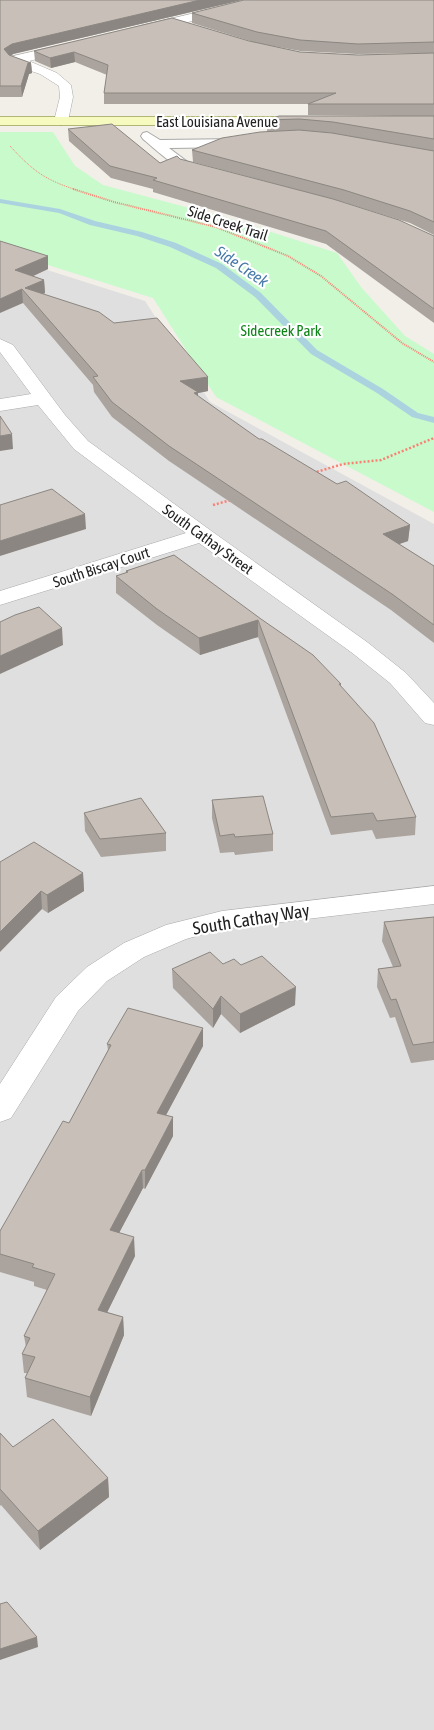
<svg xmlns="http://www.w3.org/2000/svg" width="434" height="1730" viewBox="0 0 434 1730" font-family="'Asap Condensed',sans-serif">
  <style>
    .residential { fill: #e0dfdf }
    .park { fill: #c8facc }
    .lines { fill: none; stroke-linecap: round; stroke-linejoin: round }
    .stream { fill: #aad3df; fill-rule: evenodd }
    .lane-casing { stroke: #a9a9a9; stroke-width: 2 }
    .street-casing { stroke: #a9a9a9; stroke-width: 1 }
    .secondary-casing { stroke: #707d05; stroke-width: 1 }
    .path-far2 { stroke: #fa8072; stroke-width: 1; stroke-dasharray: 1 1; stroke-linecap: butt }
    .path-far1 { stroke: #fa8072; stroke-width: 2; stroke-dasharray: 1 1; stroke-linecap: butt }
    .path { stroke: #fa8072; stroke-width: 2.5; stroke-dasharray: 2 2; stroke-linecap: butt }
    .lane { fill: #fff; fill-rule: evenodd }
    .street { fill: #fff; fill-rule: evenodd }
    .secondary { fill: #f7fabf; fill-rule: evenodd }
    .wall { fill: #aba49e }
    .shaded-wall { fill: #8b8681 }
    .building { fill: #c7bfb8; stroke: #8b8681 }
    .labels { text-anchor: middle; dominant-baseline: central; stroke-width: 4.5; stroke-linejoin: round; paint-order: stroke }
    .far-street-label { font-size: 15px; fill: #222; stroke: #fff }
    .far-park-label { font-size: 15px; fill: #0c8416; stroke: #fff }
    .far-water-label { font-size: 16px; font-style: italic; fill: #4a7aab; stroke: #fff }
    .street-label { font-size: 18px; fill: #222; stroke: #fff }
  </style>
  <rect width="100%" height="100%" fill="#f2efe9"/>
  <path class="residential" d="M 0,255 L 145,301 L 210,402 L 434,524 L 434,1730 L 0,1730 Z"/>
  <path class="park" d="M 0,132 L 53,132 L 75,166 L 103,185 L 227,218 L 337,253 L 361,287 L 405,336 L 434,354 L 434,512 L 216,397 L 153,298 L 0,250 Z"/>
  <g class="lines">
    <path class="stream" d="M 0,199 L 60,209 L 95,221 L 142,232 L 176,243 L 222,264 L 261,293 L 317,350 L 383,389 L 418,413 L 434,417 L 434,423 L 412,417 L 377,393 L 311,354 L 255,297 L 216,268 L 170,247 L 137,236 L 90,225 L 59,213 L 0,203 Z"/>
    <defs>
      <path id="lane" d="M 147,132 L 160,140 L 241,139 L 247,143 L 241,147 L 169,148 L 189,163 L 206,168 L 208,171 L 206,174 C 185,179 158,151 143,139 L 141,136 L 143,133 Z"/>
      <path id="street" d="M 250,0 L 270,0 L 268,2 L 144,33 L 138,29 L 140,26 Z
        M 70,43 L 74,44 L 76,47 L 74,50 L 29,61 L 57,73 L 71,85 L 73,97 L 68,121 L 61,125 L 54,121 L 60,97 L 59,86 L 40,74 L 10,64 L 7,60 L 9,57 Z
        M 0,339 L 13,345 L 65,415 L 88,441 L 210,530 L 367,642 L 406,673 L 434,703 L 434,725 L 425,723 L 390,683 L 351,652 L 199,543 L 0,605 L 0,591 L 186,533 L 74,449 L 38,405 L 0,411 L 0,399 L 31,394 L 0,352 Z
        M 434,886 L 434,904 L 222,929 L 186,939 L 144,957 L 107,981 L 78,1011 L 11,1118 L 0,1122 L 0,1084 L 56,997 L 87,967 L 124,943 L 166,925 L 222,911 Z"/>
      <path id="secondary" d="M 0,117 L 303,117 L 310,121 L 303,125 L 0,125 Z"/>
    </defs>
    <use href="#lane" class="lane-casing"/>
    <use href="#street" class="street-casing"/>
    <use href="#secondary" class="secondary-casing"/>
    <path class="path-far2" d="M 10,146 C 33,171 45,180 77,190"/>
    <path class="path-far1" d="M 73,189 L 114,202 L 216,227 L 288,256 L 321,276 L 402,343 L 434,362"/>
    <path class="path" d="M 313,473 L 343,464 L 381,460 L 434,438
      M 213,505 L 231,500"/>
    <use href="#lane" class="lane"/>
    <use href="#street" class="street"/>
    <use href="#secondary" class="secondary"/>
  </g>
  <path class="wall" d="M 0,0 L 242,0 L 13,54 L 11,56 L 31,63 L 32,73 L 29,74 L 22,97 L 0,97 Z
    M 434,0 L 434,53 L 357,54 L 300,51 L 257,43 L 192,23 L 192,13 Z
    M 249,41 L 300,52 L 358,55 L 434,53 L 434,235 L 410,223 L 343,202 L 193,162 L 192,150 L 267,132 L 267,120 L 279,116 L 395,116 L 308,115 L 308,104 L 104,104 L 104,93 L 107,75 L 75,62 L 51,68 L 35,61 L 34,51 Z
    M 68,129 L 160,163 L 180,159 L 434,236 L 434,323 L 326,244 L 153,192 L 153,189 L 111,178 L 69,141 Z
    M 0,241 L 48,269 L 33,276 L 44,280 L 45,293 L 43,294 L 114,323 L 208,391 L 198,393 L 198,396 L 259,439 L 337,484 L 410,525 L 408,541 L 399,544 L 434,566 L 434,643 L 391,610 L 169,461 L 112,417 L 94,392 L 93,385 L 23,303 Z
    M 174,555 L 341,684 L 341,687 L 416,817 L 415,835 L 376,839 L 372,830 L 331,835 L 258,637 L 200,655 L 157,625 L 116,593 L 116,576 L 126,573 L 126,571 Z
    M 212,800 L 273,834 L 273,851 L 235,855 L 234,852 L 220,853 L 212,818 Z
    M 84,813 L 166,833 L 166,851 L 101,857 L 85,831 Z
    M 0,862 L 83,873 L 84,891 L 48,913 L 42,909 Z
    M 434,917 L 434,1060 L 411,1063 L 395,1017 L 390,1018 L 377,987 L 378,969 L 393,967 L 382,941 L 384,922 Z
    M 223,964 L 241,965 L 295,1005 L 240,1033 L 221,1014 L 213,1028 L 173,988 L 172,969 Z
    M 203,1028 L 203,1046 L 166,1115 L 173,1117 L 173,1136 L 145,1189 L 143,1188 L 119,1233 L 135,1256 L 107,1312 L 123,1317 L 124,1335 L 91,1416 L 27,1397 L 25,1378 L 27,1373 L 24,1373 L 22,1354 L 26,1347 L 24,1336 L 47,1290 L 34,1286 L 34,1282 L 0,1272 L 0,1231 L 69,1123 L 108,1050 L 107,1044 Z
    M 0,1433 L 13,1447 L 108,1478 L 109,1497 L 40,1550 L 1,1505 L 0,1506 Z"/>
  <path class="shaded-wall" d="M 200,0 L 242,0 L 13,54 L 5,60 L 4,49 L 12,44 Z
    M 74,52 L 75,62 L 51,68 L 50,58 Z
    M 28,63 L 31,63 L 32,73 L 29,74 L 22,97 L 21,86 Z
    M 48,256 L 48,269 L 16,284 L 15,270 Z
    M 44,280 L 45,293 L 31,299 L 25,288 Z
    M 22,289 L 23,303 L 0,313 L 0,299 Z
    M 208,377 L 208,391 L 198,393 L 198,407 L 180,381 Z
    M 12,434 L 13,449 L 0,451 L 0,436 Z
    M 85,514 L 86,529 L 0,556 L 0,541 Z
    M 410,525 L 408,541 L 382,550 L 383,534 Z
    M 258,620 L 258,637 L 200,655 L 199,638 Z
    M 62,628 L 63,645 L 0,674 L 0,656 Z
    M 83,873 L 84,891 L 48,913 L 47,895 Z
    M 41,891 L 42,909 L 0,952 L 0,932 Z
    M 296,987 L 295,1005 L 240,1033 L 240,1014 Z
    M 221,996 L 221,1014 L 213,1028 L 213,1009 Z
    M 203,1028 L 203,1046 L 157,1132 L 157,1113 Z
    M 173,1117 L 173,1136 L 145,1189 L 145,1170 Z
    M 142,1170 L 143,1188 L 111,1248 L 110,1230 Z
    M 134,1237 L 135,1256 L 99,1329 L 98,1310 Z
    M 123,1317 L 124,1335 L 91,1416 L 90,1397 Z
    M 108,1478 L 109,1497 L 40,1550 L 38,1531 Z
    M 37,1637 L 38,1647 L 0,1660 L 0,1649 Z"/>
  <path class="building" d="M 0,0 L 200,0 L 12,44 L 4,49 L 9,55 L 31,63 L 28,63 L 21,86 L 0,86 Z
    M 244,0 L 434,0 L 434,42 L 358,44 L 300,40 L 257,32 L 192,13 Z
    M 172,18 L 249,41 L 300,52 L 358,55 L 434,53 L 434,104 L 308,104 L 336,93 L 104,93 L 108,65 L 74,52 L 50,58 L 34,51 Z
    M 279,116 L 434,116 L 434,139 L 333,122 L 299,119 L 267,120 Z
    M 112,124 L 160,163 L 177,156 L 180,159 L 333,199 L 399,220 L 434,236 L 434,309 L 326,231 L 153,180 L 157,178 L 110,166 L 68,129 Z
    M 299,130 L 332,133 L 434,151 L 434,222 L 410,211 L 344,190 L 192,150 L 222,138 L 260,132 Z
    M 0,241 L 48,256 L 15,270 L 44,280 L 25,288 L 99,312 L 114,323 L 157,318 L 208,377 L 180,381 L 198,392 L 194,393 L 259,439 L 262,439 L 337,484 L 346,481 L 410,525 L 383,534 L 434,566 L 434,625 L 392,594 L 169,446 L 112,402 L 93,377 L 98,376 L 22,289 L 0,299 Z
    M 0,416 L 12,434 L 0,436 Z
    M 52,489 L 85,514 L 0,541 L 0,505 Z
    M 174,555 L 261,619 L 313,655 L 341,684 L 339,684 L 374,723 L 416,817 L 377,821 L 373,813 L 331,817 L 258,620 L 199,638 L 157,609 L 116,576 L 128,572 L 126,571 Z
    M 39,607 L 62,628 L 0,656 L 0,622 L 15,615 Z
    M 263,796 L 273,834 L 235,837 L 234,834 L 220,836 L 212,800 Z
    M 141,798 L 166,833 L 100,839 L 84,813 Z
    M 34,842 L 83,873 L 47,895 L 41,891 L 0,932 L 0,862 Z
    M 434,917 L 434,1042 L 413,1045 L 396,999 L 391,1000 L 378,969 L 401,966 L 384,922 Z
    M 210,952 L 223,964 L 234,959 L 241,965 L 262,956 L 296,987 L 240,1014 L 221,996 L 213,1009 L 172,969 Z
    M 128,1008 L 203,1028 L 157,1113 L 173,1117 L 153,1155 L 145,1170 L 142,1170 L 110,1230 L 134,1237 L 98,1310 L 123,1317 L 90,1397 L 25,1378 L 35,1357 L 22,1354 L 30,1338 L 24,1336 L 55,1274 L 32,1267 L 34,1264 L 0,1254 L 0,1231 L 63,1121 L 69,1123 L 111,1045 L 107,1044 Z
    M 53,1419 L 108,1478 L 38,1531 L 0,1489 L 0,1433 L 13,1447 Z
    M 7,1602 L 37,1637 L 0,1649 L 0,1604 Z"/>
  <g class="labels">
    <g class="far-street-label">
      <text x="217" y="121">East Louisiana Avenue</text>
      <text transform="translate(228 223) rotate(18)">Side Creek Trail</text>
      <text transform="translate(208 539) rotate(36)">South Cathay Street</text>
      <text transform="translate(101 567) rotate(-18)">South Biscay Court</text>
    </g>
    <g class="far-park-label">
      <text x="281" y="330">Sidecreek Park</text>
    </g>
    <g class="far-water-label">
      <text transform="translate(242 266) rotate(34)">Side Creek</text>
    </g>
    <g class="street-label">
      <text transform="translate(251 919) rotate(-9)">South Cathay Way</text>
    </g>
  </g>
</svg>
